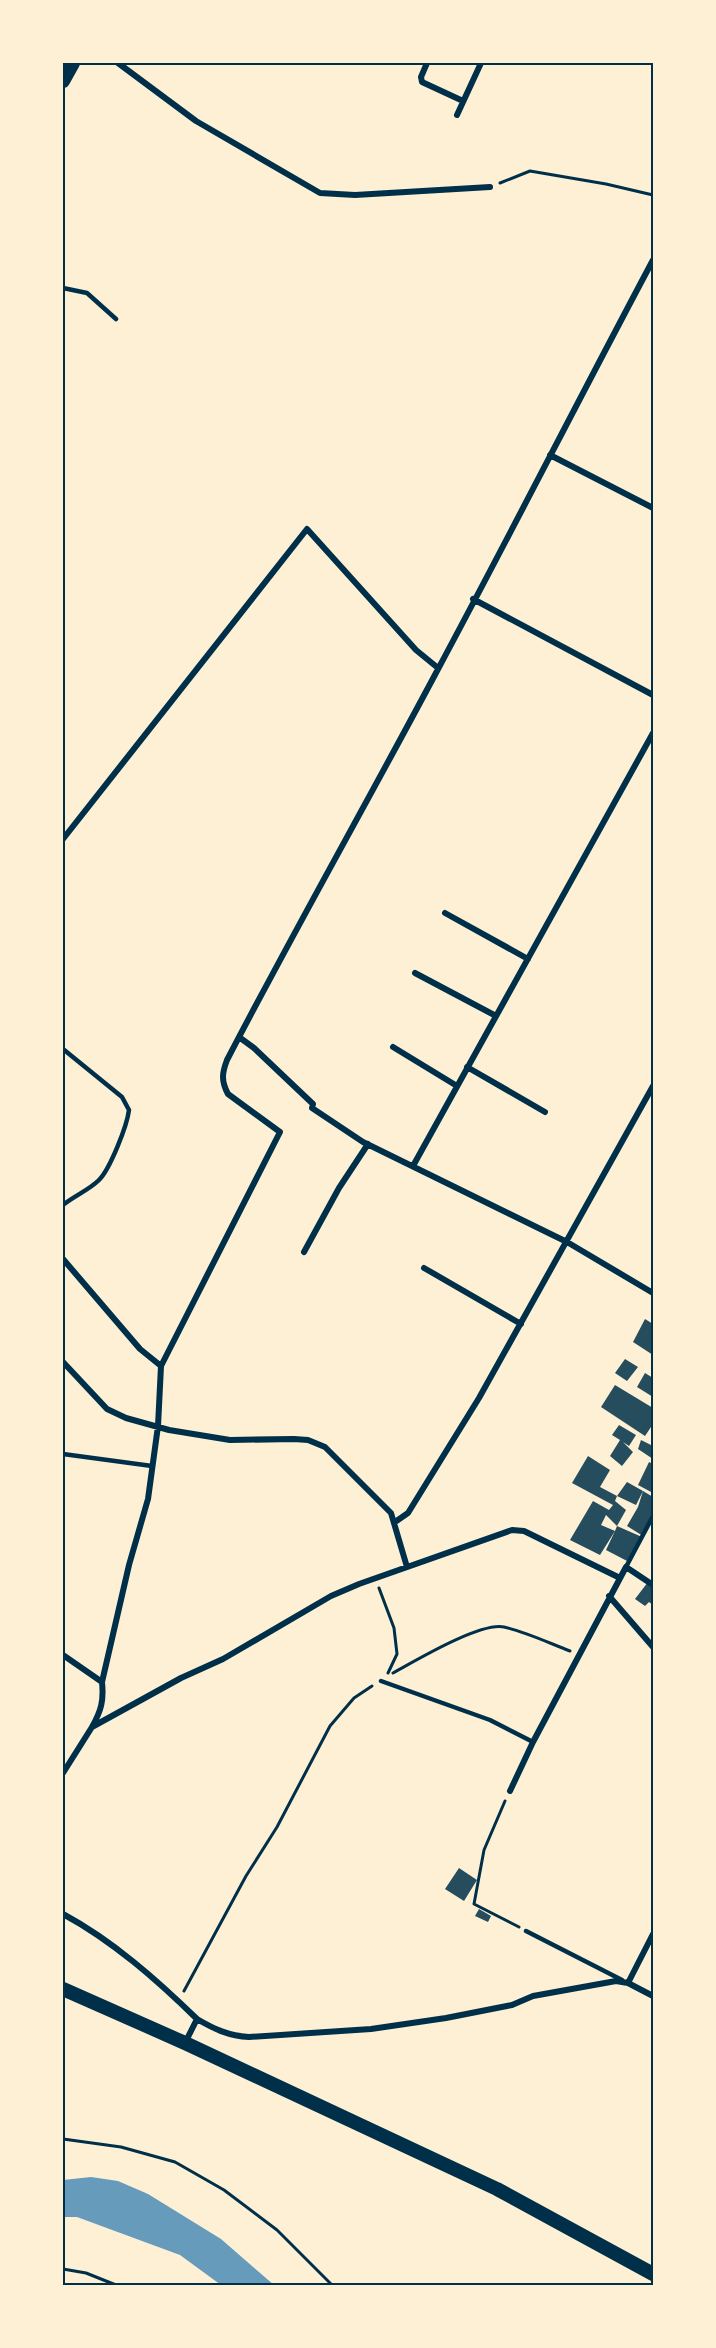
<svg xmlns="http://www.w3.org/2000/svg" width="716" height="2348" viewBox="0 0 716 2348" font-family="Manrope,sans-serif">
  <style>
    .water { fill: #669bbc }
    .building { fill: #264d5e; fill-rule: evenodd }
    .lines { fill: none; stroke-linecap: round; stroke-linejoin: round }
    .path { stroke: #003049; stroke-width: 3 }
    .service { stroke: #003049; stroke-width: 4.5 }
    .minor { stroke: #003049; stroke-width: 6 }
    .trunk { stroke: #003049; stroke-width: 14 }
    .neatline { fill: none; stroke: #003049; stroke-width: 2 }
  </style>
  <rect width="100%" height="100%" fill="#fdf0d5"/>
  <path class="water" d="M 91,2177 L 118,2181 L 148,2194 L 221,2239 L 274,2285 L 221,2285 L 180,2255 L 77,2217 L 63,2217 L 63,2180 Z"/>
  <path class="building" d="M 645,1319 L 653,1324 L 653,1355 L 633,1342 Z
    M 625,1359 L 638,1367 L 627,1381 L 615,1373 Z
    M 645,1373 L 653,1378 L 653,1397 L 637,1387 Z
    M 615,1385 L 653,1408 L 653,1424 L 645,1436 L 601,1407 Z
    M 619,1425 L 636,1435 L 629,1446 L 623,1442 L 633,1452 L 622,1466 L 610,1456 L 620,1440 L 612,1435 Z
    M 641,1440 L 653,1446 L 653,1459 L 638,1449 Z
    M 588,1456 L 610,1470 L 600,1487 L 617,1496 L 615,1501 L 626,1510 L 617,1526 L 642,1537 L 629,1562 L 606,1550 L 615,1531 L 600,1555 L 570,1540 L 593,1501 L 609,1510 L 613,1505 L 572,1483 ZM 606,1515 L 617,1526 L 615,1531 L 601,1525 Z
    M 649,1462 L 653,1464 L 653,1493 L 638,1485 Z
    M 627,1482 L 643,1491 L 636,1505 L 617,1496 Z
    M 643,1491 L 653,1497 L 653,1516 L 643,1536 L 627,1526 L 638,1507 Z
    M 648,1582 L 653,1585 L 653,1605 L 649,1602 L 645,1606 L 635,1599 Z
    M 459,1868 L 477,1880 L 464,1901 L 445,1889 Z
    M 479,1909 L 491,1916 L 488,1922 L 475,1916 Z"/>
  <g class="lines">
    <path class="path" d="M 500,183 L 530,171 L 606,184 L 653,195
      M 379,1588 L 394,1628 L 397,1654 L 388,1673
      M 393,1673 C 415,1661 480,1622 504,1627 C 526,1632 549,1643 570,1651
      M 505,1801 L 484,1850 L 474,1904 L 519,1927
      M 184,1991 L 246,1876 L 277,1827 L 330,1726 L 354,1698 L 372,1686
      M 63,2139 L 121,2147 L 175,2162 L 224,2190 L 277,2230 L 332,2285
      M 63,2269 L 86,2273 L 116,2285"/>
    <path class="service" d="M 63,288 L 87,293 L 116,319
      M 63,1049 L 122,1097 L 129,1110 C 127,1126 110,1169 99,1180 C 89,1190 74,1196 63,1205
      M 63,1454 L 152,1466
      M 626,1567 L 653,1516
      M 381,1681 L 490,1720 L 533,1742
      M 526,1931 L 622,1980"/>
    <path class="minor" d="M 118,63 L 196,121 L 320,193 L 355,195 L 490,187
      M 427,63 L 421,77 L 422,82 L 463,101
      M 457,115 L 481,63
      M 550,455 L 653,508
      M 473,599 L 653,695
      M 63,839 L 307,529 L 416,650 L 438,668
      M 445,913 L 528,959
      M 415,973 L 496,1016
      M 239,1037 L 254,1048 L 313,1104 L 312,1108 L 363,1142 L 567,1242 L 653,1293
      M 393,1047 L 457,1086
      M 467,1067 L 545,1112
      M 413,1166 L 653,733
      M 304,1252 L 339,1188 L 368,1144
      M 63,1259 L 140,1349 L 161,1366
      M 424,1268 L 521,1324
      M 63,1362 L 107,1409 L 126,1418 L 169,1430 L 230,1440 L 294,1439 L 308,1440 L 325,1447 L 391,1513 L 407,1567
      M 395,1522 L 408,1513 L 479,1398 L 653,1086
      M 609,1596 L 653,1647
      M 63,1655 L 102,1682
      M 92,1727 C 101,1711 104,1701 102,1682 L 129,1565 L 148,1499 L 158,1426 L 161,1366 L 280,1132 L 228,1094 C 221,1081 222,1073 227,1060 C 295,929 368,801 437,671 C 510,535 580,397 653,260
      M 63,1773 L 92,1727 L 181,1678 L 223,1659 L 331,1596 L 359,1584 L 512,1530 L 524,1531 L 620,1578
      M 510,1791 L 533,1742 L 626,1567 L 653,1585
      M 63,1914 C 113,1941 157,1980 197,2019
      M 628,1983 L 653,1934
      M 185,2043 L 197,2019 C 214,2029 229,2036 249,2037 L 371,2029 L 446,2018 L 512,2005 L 533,1996 L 616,1981 L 628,1983 L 653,1996"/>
    <path class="trunk" d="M 63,81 L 73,63
      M 63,1989 L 185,2043 L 497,2189 L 653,2274"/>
  </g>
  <rect width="716" height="2348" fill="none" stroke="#fdf0d5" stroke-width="129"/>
  <rect x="64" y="64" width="588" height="2220" class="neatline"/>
</svg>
